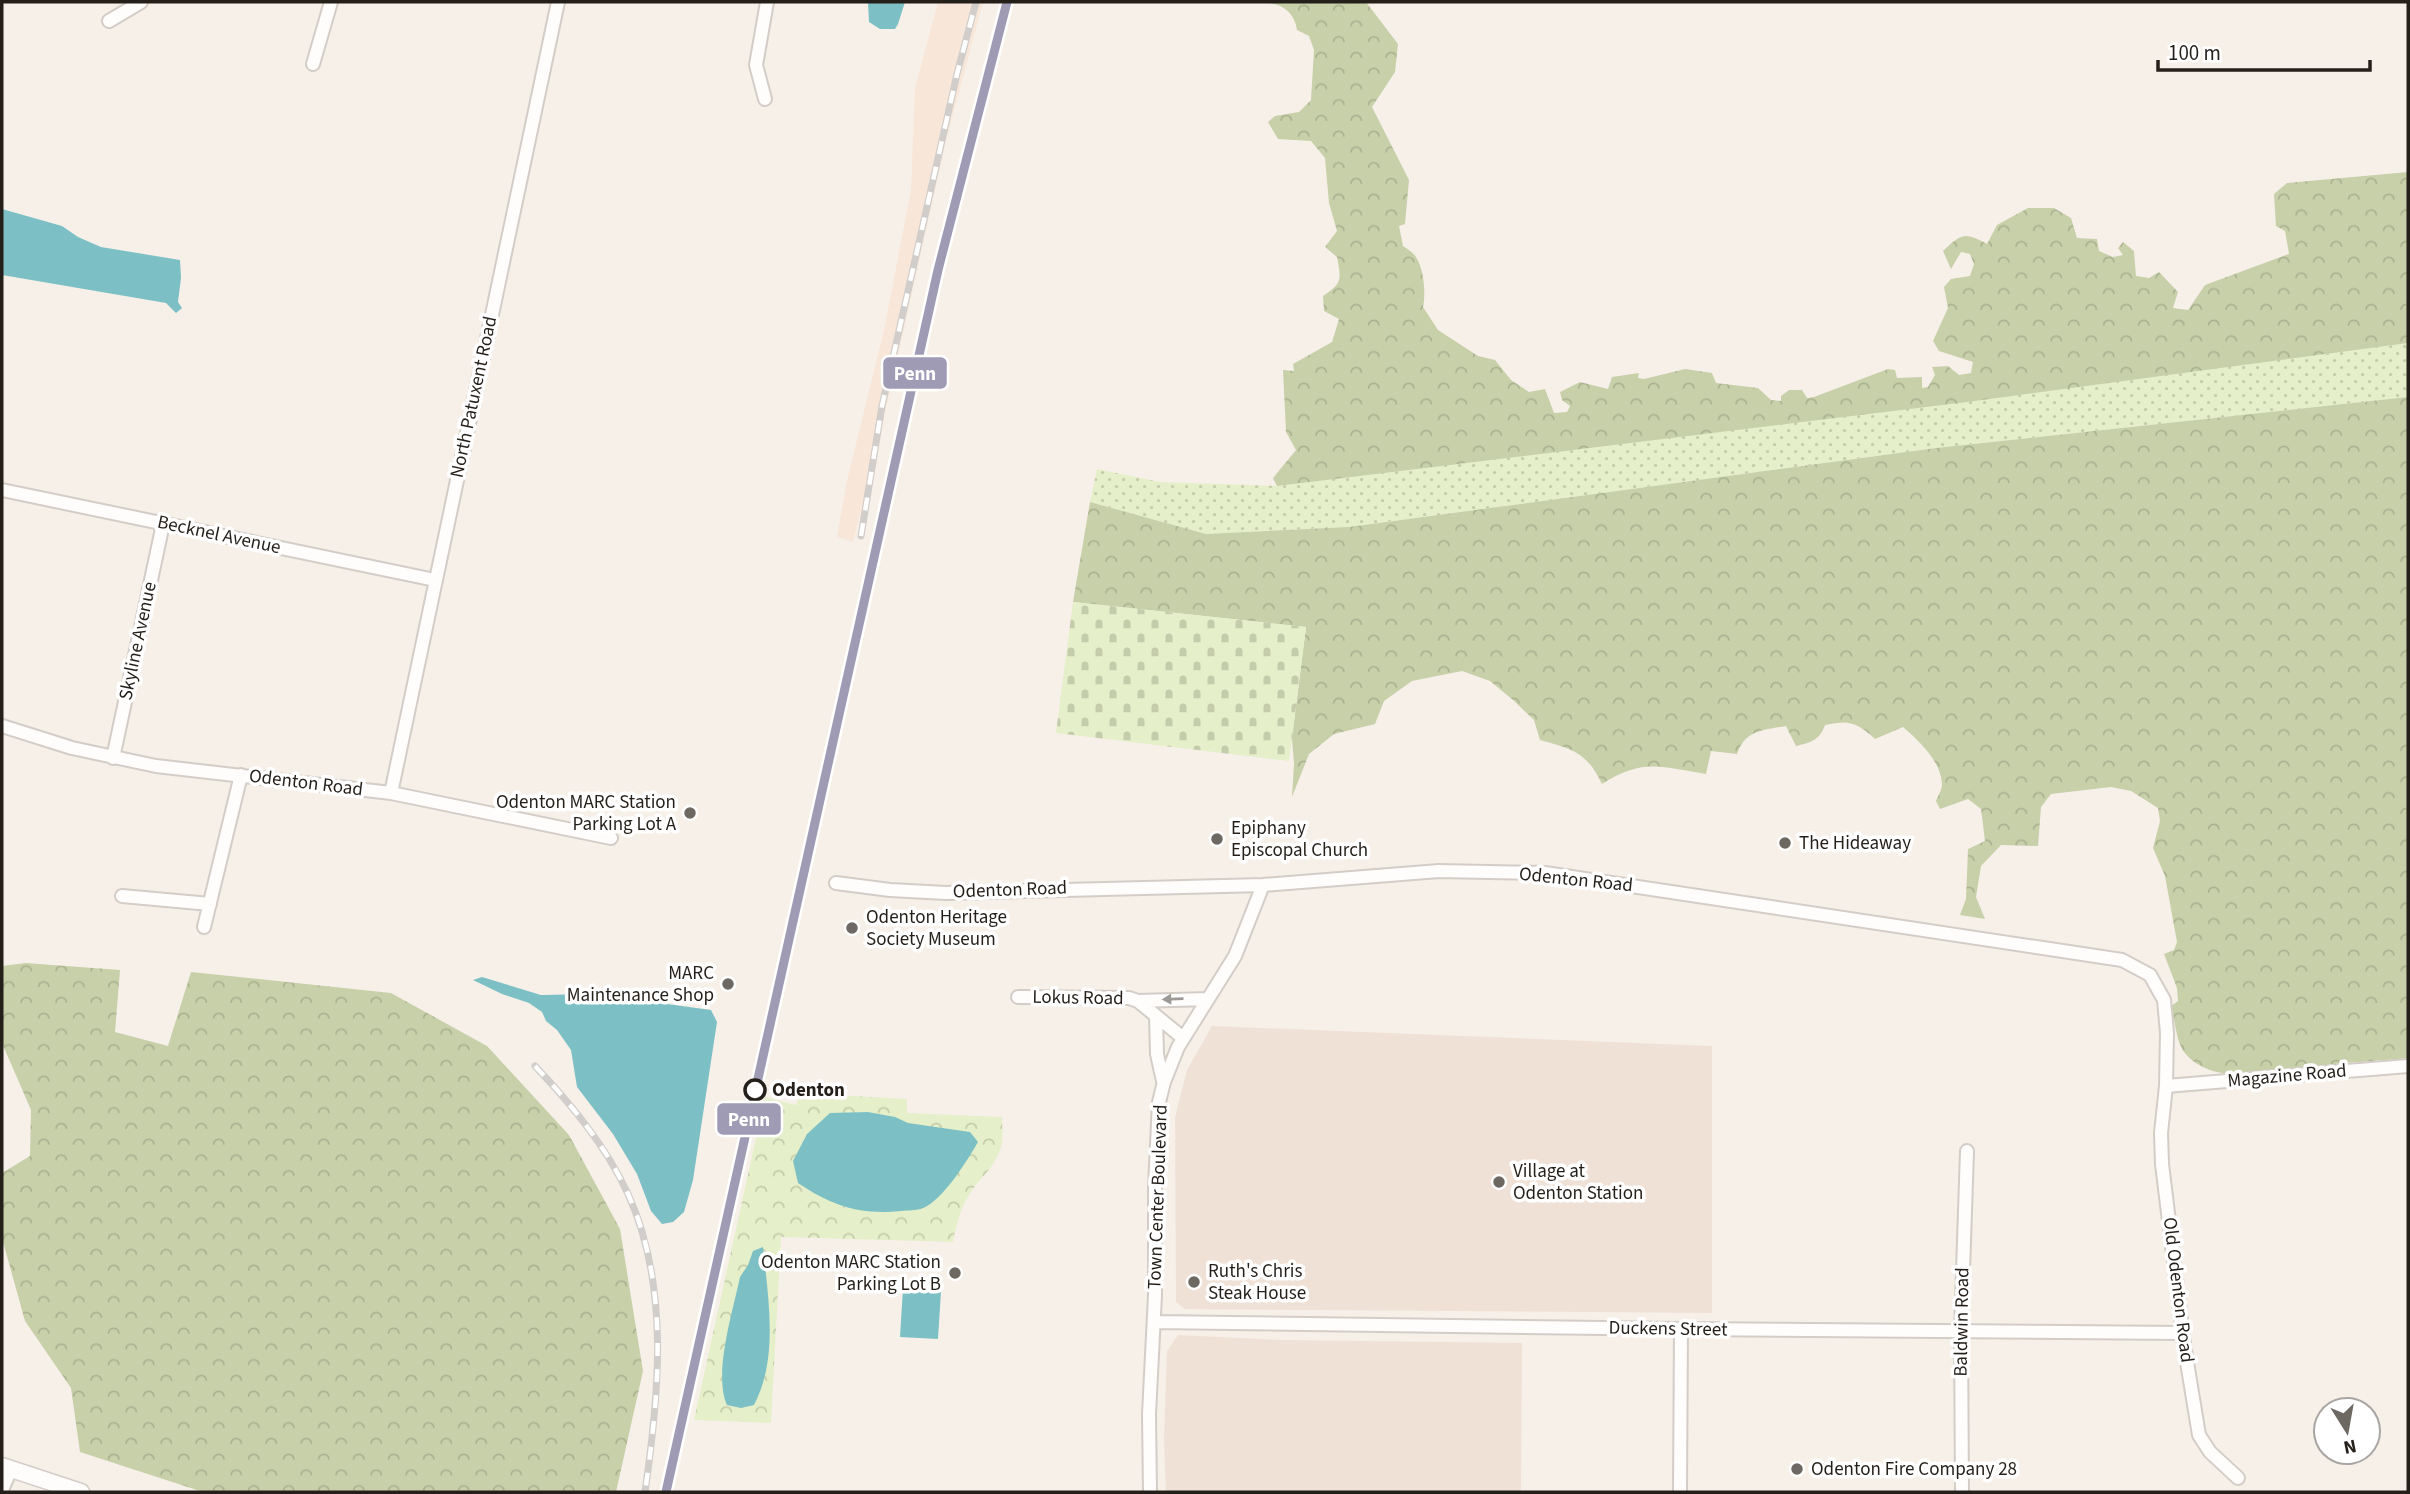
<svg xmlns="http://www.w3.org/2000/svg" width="2410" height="1494" viewBox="0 0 2410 1494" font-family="'Source Sans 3',sans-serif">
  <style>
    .commercial { fill: #f0e1d6 }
    .built { fill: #f8e7d9 }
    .grass { fill: url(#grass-dots) }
    .forest { fill: url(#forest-crowns) }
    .cemetery { fill: url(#cemetery-stones) }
    .park { fill: url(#park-crowns) }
    .water { fill: #7cc0c5 }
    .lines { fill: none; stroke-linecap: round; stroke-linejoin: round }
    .street-casing { stroke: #d4cdc7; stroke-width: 16 }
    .secondary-casing { stroke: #d4cdc7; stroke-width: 19 }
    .street { stroke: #fefdfc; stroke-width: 12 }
    .secondary { stroke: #fefdfc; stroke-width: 16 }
    .rail-casing { stroke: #d0cdcb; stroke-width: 7 }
    .rail { stroke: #fff; stroke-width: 4.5; stroke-dasharray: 13; stroke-linecap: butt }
    .rail-1-casing { stroke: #fff; stroke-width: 14 }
    .rail-1 { stroke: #9f9bb5; stroke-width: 9 }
    .oneway { fill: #9c9996 }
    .poi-dot { fill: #6e6862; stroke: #fff; stroke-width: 2.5 }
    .stop-dot { fill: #fff; stroke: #251f1a; stroke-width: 3.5 }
    .labels { text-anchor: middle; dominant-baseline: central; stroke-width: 7; stroke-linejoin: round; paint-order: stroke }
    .street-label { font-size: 19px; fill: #251f1a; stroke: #fff }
    .poi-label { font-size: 19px; fill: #251f1a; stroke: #fff; text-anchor: start }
    .stop-label { font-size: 19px; font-weight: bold; fill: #251f1a; stroke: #fff; text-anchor: start }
    .line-badge { stroke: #fff; stroke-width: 2.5 }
    .badge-label { font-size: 19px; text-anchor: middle; font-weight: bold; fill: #fff }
  </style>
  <defs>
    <pattern id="grass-dots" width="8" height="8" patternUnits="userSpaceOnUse" patternTransform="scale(1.75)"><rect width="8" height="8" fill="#e5efc9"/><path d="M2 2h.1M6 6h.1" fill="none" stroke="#c4ccac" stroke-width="1.8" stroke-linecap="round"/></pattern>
    <pattern id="forest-crowns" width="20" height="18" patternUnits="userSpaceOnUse" patternTransform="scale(1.75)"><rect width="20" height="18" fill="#c7d0a9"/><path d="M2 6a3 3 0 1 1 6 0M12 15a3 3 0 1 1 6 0" fill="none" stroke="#abb291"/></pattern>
    <pattern id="cemetery-stones" width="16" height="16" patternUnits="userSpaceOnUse" patternTransform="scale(1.75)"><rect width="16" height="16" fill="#e5efc9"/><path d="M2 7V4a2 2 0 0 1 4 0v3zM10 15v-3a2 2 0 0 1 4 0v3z" fill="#c4ccac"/></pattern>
    <pattern id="park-crowns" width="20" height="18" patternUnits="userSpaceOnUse" patternTransform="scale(1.75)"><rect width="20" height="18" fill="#e5efc9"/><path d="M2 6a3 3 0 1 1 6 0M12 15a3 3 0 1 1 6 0" fill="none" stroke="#c4ccac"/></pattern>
  </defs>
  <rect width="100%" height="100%" fill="#f7f0e9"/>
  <path class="commercial" d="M 1212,1026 L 1712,1046 L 1712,1313 L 1185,1309 L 1176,1302 L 1175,1117 L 1187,1070 Z
    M 1178,1335 L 1281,1340 L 1522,1343 L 1521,1492 L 1166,1492 L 1164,1439 L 1167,1351 Z"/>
  <path class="built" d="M 938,2 L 983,2 L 946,141 L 879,440 L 853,542 L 837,537 L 846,485 L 885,325 L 911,190 L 915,88 Z"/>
  <path class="grass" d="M 2408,343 L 2408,397 L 1936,448 L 1349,527 L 1206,534 L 1090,502 L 1097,469 L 1160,482 L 1277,486 Z"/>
  <path class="forest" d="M 1267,2 L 1366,2 L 1398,44 L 1395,72 L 1372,107 L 1409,180 L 1405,224 L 1399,226 L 1403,246 C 1407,249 1413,252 1416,257 C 1424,269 1426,294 1423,307 L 1438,330 L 1478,356 L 1495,360 L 1511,380 L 1529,392 L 1545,389 L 1554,413 L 1567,412 L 1570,406 L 1562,400 L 1560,392 L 1580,382 L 1608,389 L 1612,377 L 1639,373 L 1638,378 L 1644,379 L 1685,369 L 1712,373 L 1716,383 L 1758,388 L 1771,400 L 1781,401 L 1781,396 L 1789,390 L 1802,390 L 1807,398 L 1814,397 L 1888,369 L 1895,370 L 1897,378 L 1922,377 L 1922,388 L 1928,387 L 1935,375 L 1932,367 L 1948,366 L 1959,375 L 1971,373 L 1973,362 L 1939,351 L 1933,341 L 1948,308 L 1944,287 L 1951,279 L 1970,276 L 1974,264 L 1970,254 L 1961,252 L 1951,269 L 1943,251 C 1962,233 1965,232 1987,244 L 1997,225 L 2028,208 L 2054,208 L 2071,218 L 2077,238 L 2097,239 L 2099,251 L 2113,257 L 2123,255 L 2118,248 L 2123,242 L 2134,251 L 2136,276 L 2149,278 L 2159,272 L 2178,292 L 2173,308 L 2188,310 L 2205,285 L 2289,254 L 2285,231 L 2276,226 L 2274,194 L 2287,183 L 2408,172 L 2408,343 L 1967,402 L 1277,486 L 1273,478 L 1296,450 L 1286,432 L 1283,370 L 1294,371 L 1293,364 L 1332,342 L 1339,319 L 1324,311 L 1323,296 C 1343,283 1341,279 1337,257 L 1325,247 L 1337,231 L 1329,203 L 1325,158 L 1311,141 L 1278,139 L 1268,122 L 1275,116 L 1299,112 L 1311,100 L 1314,50 L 1309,36 L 1297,30 C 1295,12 1280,2 1264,3 Z
    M 2408,397 L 2408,1058 C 2378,1061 2347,1062 2317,1066 C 2278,1071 2213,1089 2184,1052 C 2176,1041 2175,1019 2171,1006 L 2178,1001 L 2177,988 L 2164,954 L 2174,950 L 2177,942 L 2165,876 L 2153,848 L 2160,821 L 2158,808 L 2131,791 L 2111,787 L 2051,794 L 2041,807 L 2038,846 L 2001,845 L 1981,866 L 1976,897 L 1985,919 L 1960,915 L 1966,899 L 1968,849 L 1985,841 L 1981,809 L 1968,799 L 1940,809 L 1936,801 C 1938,796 1942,790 1942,784 C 1941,761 1919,741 1903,727 L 1875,739 C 1856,722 1849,720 1825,725 C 1820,740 1810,743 1796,746 L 1786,726 C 1763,730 1745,730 1737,754 L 1711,751 L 1706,774 C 1660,767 1644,758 1602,784 C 1587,752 1572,749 1540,740 L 1534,720 L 1513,700 L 1490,681 L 1462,671 L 1412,681 L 1384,701 L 1375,724 L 1334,734 L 1309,754 L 1292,797 L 1294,764 L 1292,738 L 1306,627 L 1073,602 L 1090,502 L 1206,534 L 1349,527 L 1936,448 Z
    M 26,963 L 120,970 L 115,1032 L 168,1046 L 191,972 L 391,993 L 487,1046 L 569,1135 L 620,1229 L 643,1371 L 616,1492 L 203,1492 L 80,1452 L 71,1388 L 25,1321 L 2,1238 L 2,1173 L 30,1156 L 31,1110 L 2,1043 L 2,966 Z"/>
  <path class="cemetery" d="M 1073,602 L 1306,627 L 1289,761 L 1056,733 Z"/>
  <path class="park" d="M 801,1093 L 907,1099 L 907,1113 L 1002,1117 C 1002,1127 1004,1140 1000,1150 C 995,1165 985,1174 975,1186 C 962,1203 957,1221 953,1242 L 781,1237 L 771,1423 L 694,1420 L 765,1097 L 796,1105 Z"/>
  <path class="water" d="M 868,2 L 905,2 L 898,24 L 895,29 L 880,29 L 869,22 Z
    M 2,209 L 62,226 L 78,237 L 101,247 L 180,260 L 181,278 L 178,302 L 182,308 L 176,313 L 166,303 L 2,275 Z
    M 482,977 L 541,995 L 594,994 L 711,1010 L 717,1022 L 693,1180 L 684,1212 L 673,1222 L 662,1224 L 651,1211 L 637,1174 L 613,1134 L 577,1087 L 571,1050 L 557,1030 L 546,1021 L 542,1012 L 529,1003 L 502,994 L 473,980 Z
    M 868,1112 L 895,1117 L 908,1123 L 970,1132 L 978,1142 C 967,1161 943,1200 923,1208 C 917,1211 907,1210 901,1211 C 860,1215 832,1206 798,1183 L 793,1161 L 807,1134 L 830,1113 Z
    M 763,1247 C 768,1297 779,1358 754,1405 L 741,1408 L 727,1405 C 713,1374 733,1311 740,1277 L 748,1265 L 753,1251 Z
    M 903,1288 L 941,1291 L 938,1339 L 900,1337 Z"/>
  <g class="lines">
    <defs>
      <path id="street" d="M 109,21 L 141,2
        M 313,64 L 331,2
        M 765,99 L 756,65 L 767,2
        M 2,490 L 435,580
        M 2,726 L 72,748 L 156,766 L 391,793 L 611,838
        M 113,758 L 163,524
        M 391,793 L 558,2
        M 836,883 L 890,890 L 946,893 L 1263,885 L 1439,871 L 1545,873 L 2122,960 L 2150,975 L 2164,1000 L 2167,1033 L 2166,1086 L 2161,1133 L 2162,1164 L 2184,1344 L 2199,1435 L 2210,1452 L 2238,1478
        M 122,896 L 210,904
        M 204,927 L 241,775
        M 1018,997 L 1129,998 L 1138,1001 L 1183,1038
        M 1138,1001 L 1208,999
        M 1156,1016 L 1157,1054 L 1163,1081
        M 2166,1086 L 2408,1066
        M 1154,1322 L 1681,1329 L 2183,1333
        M 2,1490 L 11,1469
        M 1150,1492 L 1149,1414 L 1155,1295 L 1155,1187 L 1159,1102 L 1164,1082 L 1178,1047 L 1235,956 L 1263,885
        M 1680,1492 L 1681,1329
        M 1962,1492 L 1961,1331 L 1967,1151"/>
      <path id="secondary" d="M 2,1466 L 81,1492"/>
    </defs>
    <use href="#street" class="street-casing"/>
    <use href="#secondary" class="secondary-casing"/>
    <use href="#street" class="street"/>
    <use href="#secondary" class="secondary"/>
    <defs>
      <path id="rail" d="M 861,536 L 882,406 L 957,74 L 976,2
        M 535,1066 C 571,1104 606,1146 628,1194 C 670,1286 659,1395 645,1492"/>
    </defs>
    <use href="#rail" class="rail-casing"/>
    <use href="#rail" class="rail"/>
    <defs>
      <path id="rail-1" d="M 666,1492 L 938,270 L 1007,2"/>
    </defs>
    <use href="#rail-1" class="rail-1-casing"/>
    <use href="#rail-1" class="rail-1"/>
  </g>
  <defs><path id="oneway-solid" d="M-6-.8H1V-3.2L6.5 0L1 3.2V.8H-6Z" transform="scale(1.75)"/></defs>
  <use class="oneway" href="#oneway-solid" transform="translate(1173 999) rotate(178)"/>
  <g class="poi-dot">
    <circle cx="690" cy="813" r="7"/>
    <circle cx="1217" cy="839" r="7"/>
    <circle cx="1785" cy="843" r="7"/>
    <circle cx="852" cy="928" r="7"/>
    <circle cx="728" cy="984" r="7"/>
    <circle cx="1499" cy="1182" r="7"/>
    <circle cx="955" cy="1273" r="7"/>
    <circle cx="1194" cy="1282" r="7"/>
    <circle cx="1797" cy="1469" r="7"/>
  </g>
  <circle class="stop-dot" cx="755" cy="1090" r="10"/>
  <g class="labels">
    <g class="street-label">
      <text transform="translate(474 397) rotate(-78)">North Patuxent Road</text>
      <text transform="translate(219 535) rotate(12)">Becknel Avenue</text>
      <text transform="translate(138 641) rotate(-78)">Skyline Avenue</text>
      <text transform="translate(306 783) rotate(7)">Odenton Road</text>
      <text transform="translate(1576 880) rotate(6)">Odenton Road</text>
      <text transform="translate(1010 890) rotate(-2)">Odenton Road</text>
      <text transform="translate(1078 998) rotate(1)">Lokus Road</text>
      <text transform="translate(2287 1076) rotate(-5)">Magazine Road</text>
      <text transform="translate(1158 1197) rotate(-88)">Town Center Boulevard</text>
      <text transform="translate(2178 1290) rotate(83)">Old Odenton Road</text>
      <text transform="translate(1962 1322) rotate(-89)">Baldwin Road</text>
      <text transform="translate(1668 1329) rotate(1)">Duckens Street</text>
    </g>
    <g class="poi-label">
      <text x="676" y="802" text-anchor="end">Odenton MARC Station<tspan x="676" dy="22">Parking Lot A</tspan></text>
      <text x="1231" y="828">Epiphany<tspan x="1231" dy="22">Episcopal Church</tspan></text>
      <text x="1799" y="843">The Hideaway</text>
      <text x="866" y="917">Odenton Heritage<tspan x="866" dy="22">Society Museum</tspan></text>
      <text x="714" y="973" text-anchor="end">MARC<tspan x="714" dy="22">Maintenance Shop</tspan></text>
      <text x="1513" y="1171">Village at<tspan x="1513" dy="22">Odenton Station</tspan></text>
      <text x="941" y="1262" text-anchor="end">Odenton MARC Station<tspan x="941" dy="22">Parking Lot B</tspan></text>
      <text x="1208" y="1271">Ruth's Chris<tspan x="1208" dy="22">Steak House</tspan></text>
      <text x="1811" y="1469">Odenton Fire Company 28</text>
    </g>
    <g class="stop-label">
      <text x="772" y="1090">Odenton</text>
    </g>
  </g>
  <g class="line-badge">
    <rect x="882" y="356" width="66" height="34" rx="7" fill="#9f9bb5"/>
    <rect x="716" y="1102" width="66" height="34" rx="7" fill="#9f9bb5"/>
  </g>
  <g class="badge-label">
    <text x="915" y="380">Penn</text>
    <text x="749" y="1126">Penn</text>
  </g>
  <rect width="2410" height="1494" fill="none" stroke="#251f1a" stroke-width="7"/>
  <g transform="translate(2347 1431) rotate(169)"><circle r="33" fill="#ffffff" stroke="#a8a5a3" stroke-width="2"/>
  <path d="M0-5L12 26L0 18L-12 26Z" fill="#6e6862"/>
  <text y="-10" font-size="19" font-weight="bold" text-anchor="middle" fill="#251f1a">N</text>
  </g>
  <path d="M2158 60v10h212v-10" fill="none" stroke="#251f1a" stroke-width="3.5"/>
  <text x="2168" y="60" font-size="21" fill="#251f1a" stroke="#ffffff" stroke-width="5" paint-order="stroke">100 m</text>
</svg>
